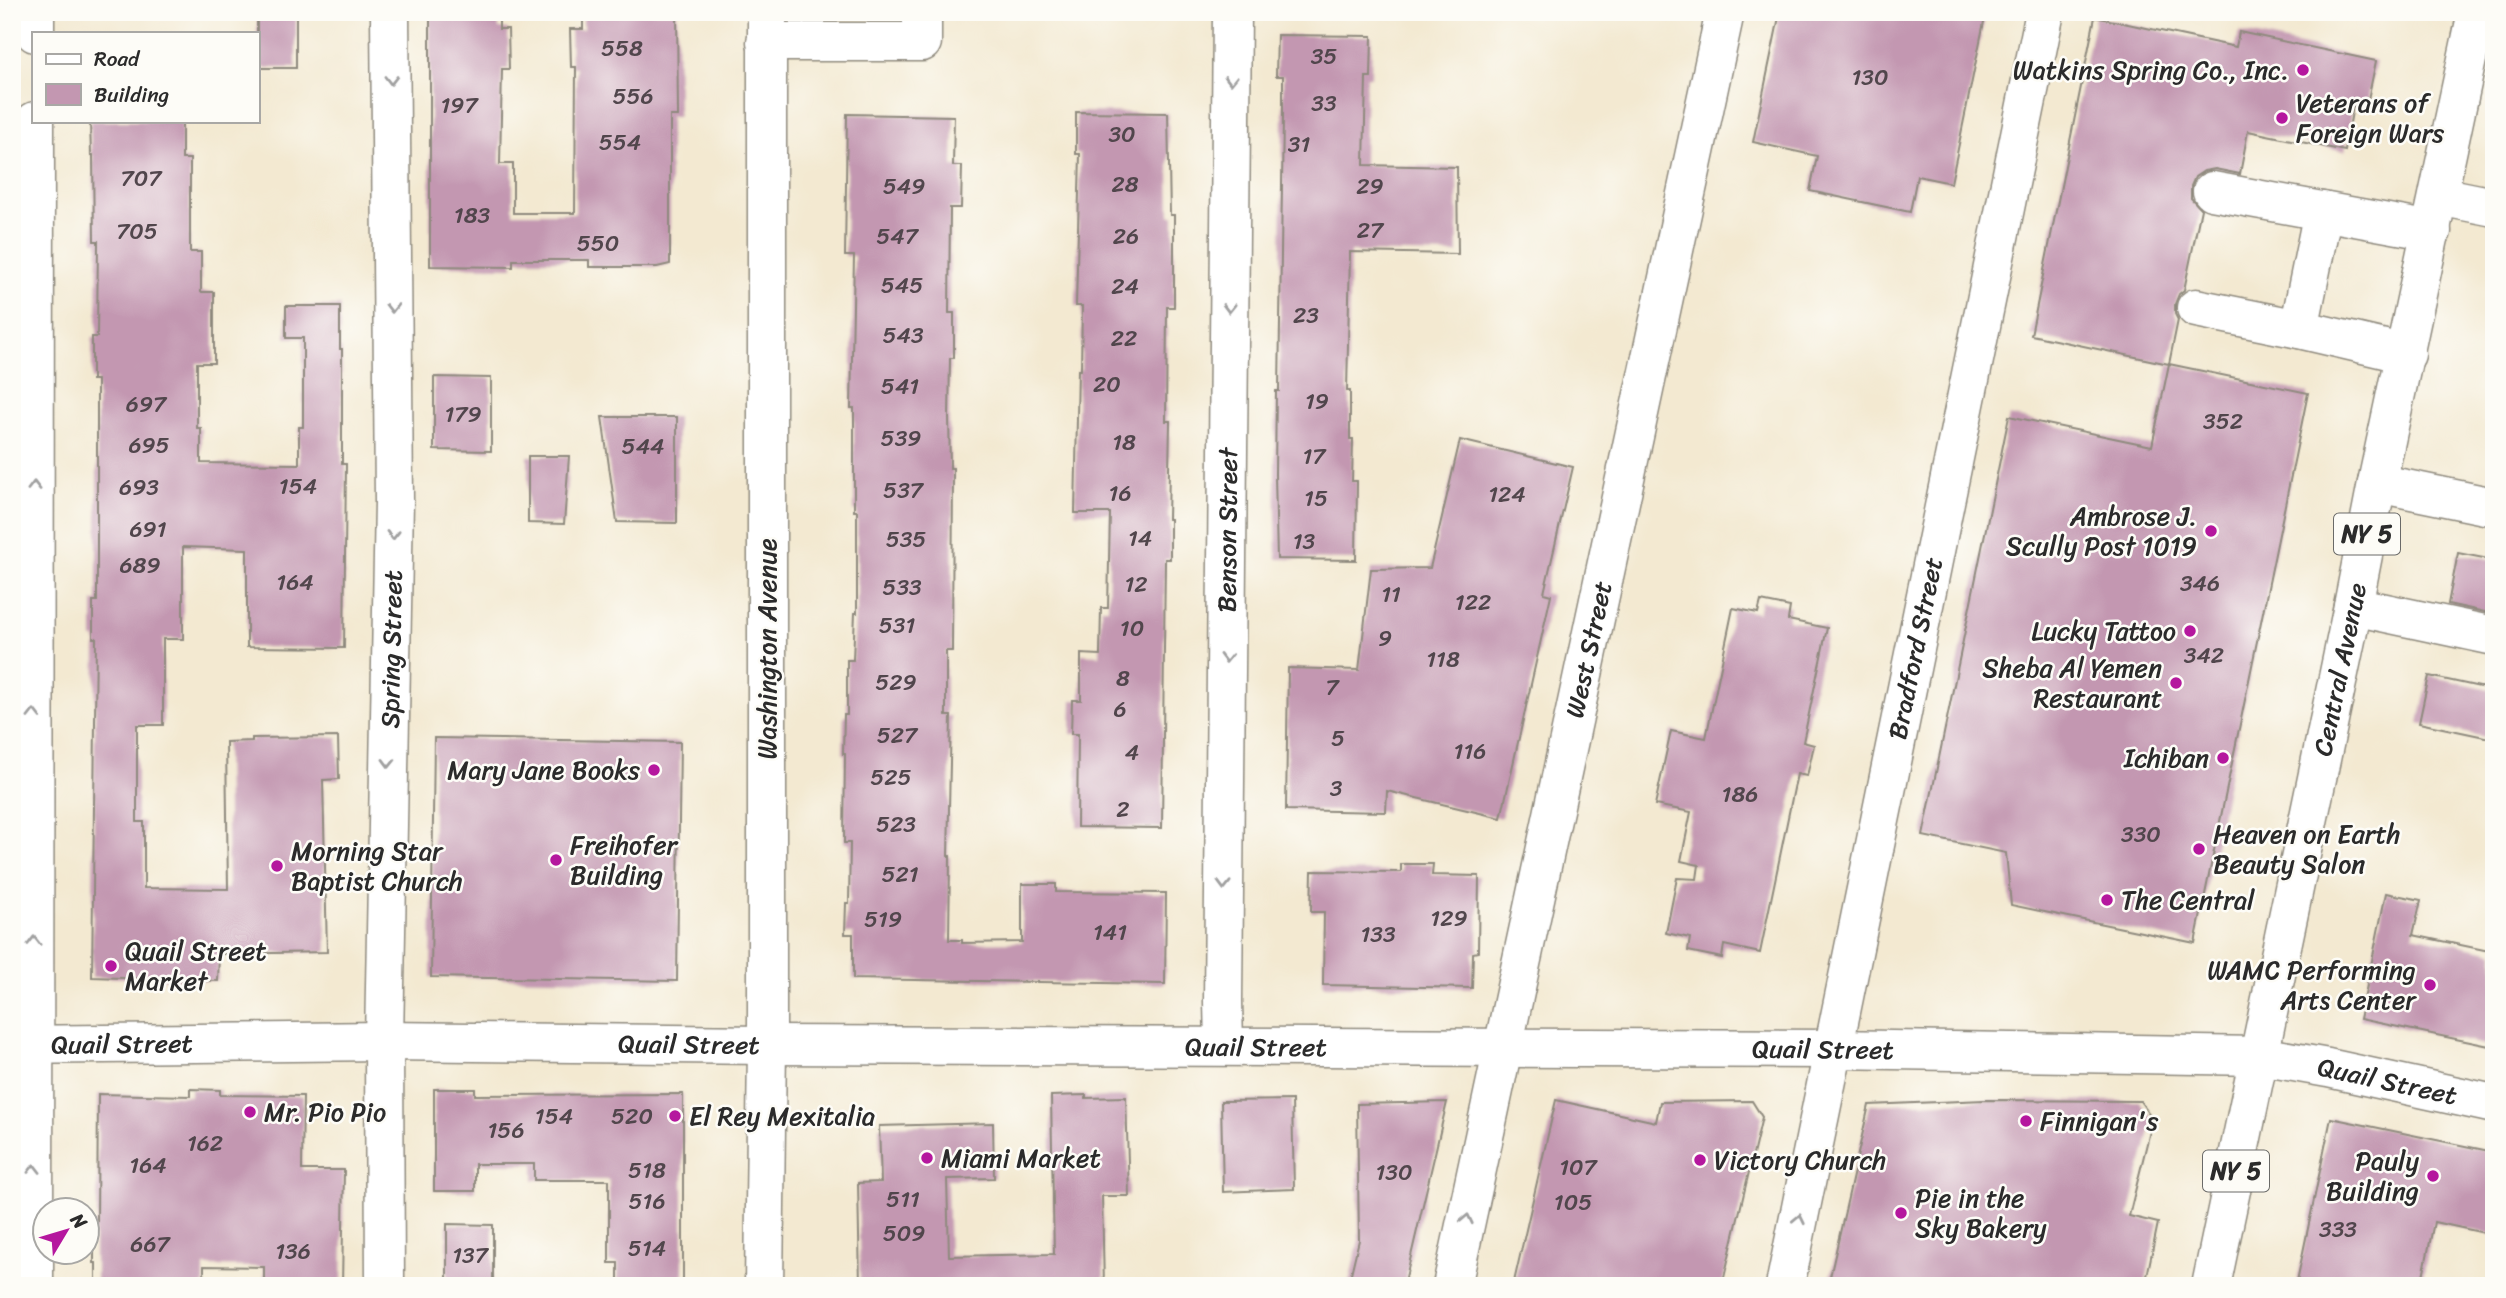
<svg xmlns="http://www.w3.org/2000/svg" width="2506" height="1298" viewBox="0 0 2506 1298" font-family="Sriracha,sans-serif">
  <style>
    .building { fill: #c397b1 }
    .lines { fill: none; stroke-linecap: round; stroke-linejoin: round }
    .minor-casing { stroke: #8f8a7e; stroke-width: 41 }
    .major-casing { stroke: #8f8a7e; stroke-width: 41 }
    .minor { stroke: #fff; stroke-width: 38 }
    .major { stroke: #fff; stroke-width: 38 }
    .oneway { stroke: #a0a0a0 }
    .poi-dot { fill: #b5179e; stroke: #fdfcf7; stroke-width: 2.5 }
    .labels { text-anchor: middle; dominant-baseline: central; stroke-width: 5; stroke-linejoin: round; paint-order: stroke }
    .number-label { font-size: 23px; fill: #51464c }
    .shield { fill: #fdfcf7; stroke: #6a6a68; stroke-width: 2 }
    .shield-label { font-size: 24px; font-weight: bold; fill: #2b2b2b }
    .poi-label { font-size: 26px; fill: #2b2b2b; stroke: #fdfcf7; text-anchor: start }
    .street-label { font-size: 26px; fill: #2b2b2b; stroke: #fdfcf7 }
  </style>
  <rect width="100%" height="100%" fill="#fdfcf7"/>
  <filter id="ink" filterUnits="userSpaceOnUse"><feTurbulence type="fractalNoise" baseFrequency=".0143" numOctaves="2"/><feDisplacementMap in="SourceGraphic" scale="14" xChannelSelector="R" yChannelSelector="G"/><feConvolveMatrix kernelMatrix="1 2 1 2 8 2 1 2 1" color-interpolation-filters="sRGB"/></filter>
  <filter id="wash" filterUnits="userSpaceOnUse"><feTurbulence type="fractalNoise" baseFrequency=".00686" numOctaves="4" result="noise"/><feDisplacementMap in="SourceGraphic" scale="28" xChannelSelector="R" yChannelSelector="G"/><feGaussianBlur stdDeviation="1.57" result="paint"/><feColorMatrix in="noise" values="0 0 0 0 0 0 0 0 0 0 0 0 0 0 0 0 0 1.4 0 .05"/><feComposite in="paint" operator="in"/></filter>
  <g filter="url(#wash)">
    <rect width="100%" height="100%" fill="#f3e9d1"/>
    <g id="blocks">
      <path class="building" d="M 257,12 L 296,12 L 296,68 L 257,68 Z
        M 430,12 L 499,12 L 499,29 L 508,29 L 509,69 L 502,69 L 500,164 L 513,164 L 513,213 L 575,213 L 576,67 L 571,67 L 570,29 L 583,29 L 583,12 L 677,12 L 678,116 L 670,116 L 670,264 L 657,267 L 589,267 L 589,260 L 513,260 L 513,267 L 430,266 Z
        M 1780,12 L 1986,12 L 1951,183 L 1917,176 L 1910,212 L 1810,191 L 1817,156 L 1753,142 Z
        M 2095,17 L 2236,47 L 2239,32 L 2376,61 L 2366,109 L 2353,106 L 2345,151 L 2248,131 L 2240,174 L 2215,169 L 2204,171 L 2195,177 L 2191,186 L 2191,198 L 2201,209 L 2184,290 L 2179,294 L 2175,304 L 2175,314 L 2178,320 L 2169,364 L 2031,335 Z
        M 1277,35 L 1372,36 L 1371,77 L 1366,77 L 1364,165 L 1457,167 L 1458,254 L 1350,252 L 1347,391 L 1350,391 L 1350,439 L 1353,439 L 1352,481 L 1357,481 L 1356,560 L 1277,559 L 1275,474 L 1276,391 L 1279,391 L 1283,117 L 1283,76 L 1276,76 Z
        M 1076,112 L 1168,113 L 1170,215 L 1174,215 L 1174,307 L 1167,307 L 1166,421 L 1170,421 L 1168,519 L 1170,519 L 1170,559 L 1165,559 L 1162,828 L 1077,827 L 1078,734 L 1071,734 L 1072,700 L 1081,700 L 1081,654 L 1100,655 L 1101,608 L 1108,608 L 1110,513 L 1075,513 L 1078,370 L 1081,370 L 1082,306 L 1076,306 L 1080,154 L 1076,154 Z
        M 847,114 L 954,116 L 953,166 L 962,166 L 961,208 L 950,208 L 949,313 L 954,313 L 954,358 L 950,358 L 949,417 L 950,468 L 953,468 L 952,651 L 946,651 L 946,716 L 951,716 L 948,856 L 950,856 L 949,940 L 962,940 L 962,943 L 1022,942 L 1022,884 L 1056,884 L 1056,892 L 1166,893 L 1165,984 L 853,979 L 853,934 L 845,934 L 846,903 L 849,903 L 850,843 L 844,843 L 845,754 L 843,754 L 844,715 L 847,715 L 847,660 L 853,660 L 855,613 L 857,613 L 857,511 L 854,511 L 854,408 L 851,408 L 854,256 L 845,256 Z
        M 90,121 L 182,121 L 182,159 L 190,159 L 190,252 L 201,252 L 201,292 L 214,292 L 214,363 L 197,363 L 197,428 L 201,428 L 201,463 L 299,464 L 299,427 L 303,427 L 303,338 L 286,338 L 286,306 L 340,306 L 340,349 L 342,349 L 342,464 L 346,464 L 344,648 L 247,647 L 247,549 L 183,547 L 183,639 L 163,639 L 163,725 L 137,725 L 137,822 L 144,822 L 144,888 L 228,889 L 226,742 L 252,741 L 252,738 L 338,737 L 339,779 L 323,780 L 327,952 L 219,954 L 218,981 L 92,977 L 96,638 L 93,638 L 93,601 L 97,601 L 97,380 L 92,380 L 92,337 L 97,337 L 98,241 L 94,241 L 93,155 L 91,155 Z
        M 2169,364 L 2308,393 L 2195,943 L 2011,905 L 2006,853 L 1923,836 L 2009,416 L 2152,446 Z
        M 434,377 L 491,378 L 491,451 L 434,450 Z
        M 602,417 L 677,417 L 677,523 L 617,522 Z
        M 1460,440 L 1573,467 L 1544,593 L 1551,595 L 1501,818 L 1387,791 L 1386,812 L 1286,810 L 1288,668 L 1359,670 L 1371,569 L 1430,568 Z
        M 528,456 L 569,456 L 564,524 L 528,523 Z
        M 2458,553 L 2494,560 L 2494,614 L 2448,604 Z
        M 1761,601 L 1790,607 L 1788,620 L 1827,628 L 1803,742 L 1814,745 L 1807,776 L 1797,774 L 1760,953 L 1724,945 L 1722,958 L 1688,951 L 1690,938 L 1666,933 L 1677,878 L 1697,879 L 1699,865 L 1681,861 L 1691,812 L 1655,805 L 1671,731 L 1706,738 L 1733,608 L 1758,613 Z
        M 2429,676 L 2494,690 L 2494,739 L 2419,723 Z
        M 434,738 L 680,742 L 677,981 L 431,977 Z
        M 1401,864 L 1433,864 L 1432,875 L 1479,876 L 1478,952 L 1473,953 L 1472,988 L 1323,985 L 1324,912 L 1311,912 L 1312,871 L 1401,872 Z
        M 2386,893 L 2421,900 L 2413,935 L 2494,952 L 2494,1047 L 2360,1019 Z
        M 190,1089 L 220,1090 L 220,1095 L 303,1096 L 302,1170 L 344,1170 L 342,1286 L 264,1286 L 264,1267 L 204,1266 L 204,1286 L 96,1286 L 96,1263 L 94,1263 L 94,1223 L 97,1223 L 98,1094 L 190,1096 Z
        M 434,1089 L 475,1089 L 475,1095 L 683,1094 L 683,1286 L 618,1286 L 618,1263 L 609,1263 L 609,1180 L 534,1180 L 534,1164 L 475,1164 L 475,1191 L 434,1191 Z
        M 1086,1095 L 1086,1098 L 1126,1097 L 1129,1196 L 1102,1196 L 1104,1286 L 860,1286 L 858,1183 L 881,1182 L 879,1126 L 993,1123 L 994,1178 L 947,1179 L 949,1256 L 1054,1254 L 1051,1096 Z
        M 1292,1100 L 1294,1189 L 1223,1192 L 1221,1101 Z
        M 1556,1100 L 1656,1122 L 1660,1102 L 1752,1101 L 1762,1117 L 1722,1286 L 1513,1286 Z
        M 1984,1100 L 2140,1101 L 2153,1119 L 2129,1216 L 2158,1223 L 2145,1286 L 1828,1286 L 1869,1105 Z
        M 1447,1102 L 1404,1286 L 1348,1286 L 1359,1240 L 1357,1104 Z
        M 2331,1118 L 2494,1152 L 2494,1235 L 2434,1222 L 2421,1286 L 2296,1286 Z
        M 447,1224 L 493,1225 L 493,1286 L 447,1286 Z"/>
    </g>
  </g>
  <g filter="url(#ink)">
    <use href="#blocks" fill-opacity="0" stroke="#8f8a7e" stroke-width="2"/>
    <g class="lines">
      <defs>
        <g id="minor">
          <path d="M 35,33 L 35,12"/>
          <path d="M 766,42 L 922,42 L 922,12"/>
          <path d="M 2212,191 L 2432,231"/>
          <path d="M 2439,196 L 2494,207"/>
          <path d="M 2323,211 L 2299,329 L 2406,354"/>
          <path d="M 2196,308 L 2299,329"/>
          <path d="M 2377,483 L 2494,507"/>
          <path d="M 2353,606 L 2494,636"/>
          <path id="s1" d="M 12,1045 L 384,1041 L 767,1045 L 1833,1049 L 2260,1056 L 2328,1068 L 2494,1104"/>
          <path id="s2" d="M 1224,1046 L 1223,1001 L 1232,12"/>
          <path d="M 34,1286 L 35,121"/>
          <path id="s3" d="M 385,1286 L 384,1041 L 394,501 L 390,12"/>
          <path id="s4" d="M 1452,1286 L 1725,12"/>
          <path id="s5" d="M 1785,1286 L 2045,12"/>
        </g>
        <g id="major">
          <path d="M 764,1286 L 767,1045 L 767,12"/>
          <path id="s6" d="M 2211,1286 L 2353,606 L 2377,483 L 2477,12"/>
        </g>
      </defs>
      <use href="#minor" class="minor-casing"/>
      <use href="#major" class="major-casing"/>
      <use href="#minor" class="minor"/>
      <use href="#major" class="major"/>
    </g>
    <defs><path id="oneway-chevron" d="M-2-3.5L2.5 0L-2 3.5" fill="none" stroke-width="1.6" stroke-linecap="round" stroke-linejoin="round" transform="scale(1.75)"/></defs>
    <g class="oneway">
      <use href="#oneway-chevron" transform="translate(391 80) rotate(90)"/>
      <use href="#oneway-chevron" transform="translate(1231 80) rotate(91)"/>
      <use href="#oneway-chevron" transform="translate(392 308) rotate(90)"/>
      <use href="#oneway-chevron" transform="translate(1229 308) rotate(91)"/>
      <use href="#oneway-chevron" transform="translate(34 486) rotate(-90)"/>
      <use href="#oneway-chevron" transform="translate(393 535) rotate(91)"/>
      <use href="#oneway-chevron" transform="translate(1226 658) rotate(91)"/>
      <use href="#oneway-chevron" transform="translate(34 714) rotate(-90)"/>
      <use href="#oneway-chevron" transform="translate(389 763) rotate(91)"/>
      <use href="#oneway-chevron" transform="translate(1224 885) rotate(91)"/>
      <use href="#oneway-chevron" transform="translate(34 941) rotate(-90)"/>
      <use href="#oneway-chevron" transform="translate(34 1169) rotate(-90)"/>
      <use href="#oneway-chevron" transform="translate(1467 1219) rotate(-78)"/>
      <use href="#oneway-chevron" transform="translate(1799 1219) rotate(-78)"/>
    </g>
  </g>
  <g class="poi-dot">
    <circle cx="2303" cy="70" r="7"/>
    <circle cx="2282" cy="118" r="7"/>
    <circle cx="2211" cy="531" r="7"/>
    <circle cx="2190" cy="631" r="7"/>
    <circle cx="2176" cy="683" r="7"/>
    <circle cx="2223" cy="758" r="7"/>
    <circle cx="654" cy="770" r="7"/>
    <circle cx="2199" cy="849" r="7"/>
    <circle cx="556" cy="860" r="7"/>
    <circle cx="277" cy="866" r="7"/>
    <circle cx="2107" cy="900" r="7"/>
    <circle cx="111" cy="966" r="7"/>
    <circle cx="2430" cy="985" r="7"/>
    <circle cx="250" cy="1112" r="7"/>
    <circle cx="675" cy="1116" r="7"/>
    <circle cx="2026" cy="1121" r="7"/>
    <circle cx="927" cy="1158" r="7"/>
    <circle cx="1700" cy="1160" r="7"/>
    <circle cx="2433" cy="1176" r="7"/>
    <circle cx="1901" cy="1213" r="7"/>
  </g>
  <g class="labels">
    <g class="number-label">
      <text x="622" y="48">558</text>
      <text x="1324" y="56">35</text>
      <text x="1870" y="77">130</text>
      <text x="633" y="96">556</text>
      <text x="1324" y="103">33</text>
      <text x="459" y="105">197</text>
      <text x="1122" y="134">30</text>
      <text x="620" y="142">554</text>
      <text x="1299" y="144">31</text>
      <text x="141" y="178">707</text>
      <text x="1125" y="184">28</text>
      <text x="904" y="186">549</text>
      <text x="1370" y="186">29</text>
      <text x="472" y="215">183</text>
      <text x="1370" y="230">27</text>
      <text x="137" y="231">705</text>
      <text x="897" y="236">547</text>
      <text x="1126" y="236">26</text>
      <text x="598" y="243">550</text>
      <text x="902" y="285">545</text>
      <text x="1125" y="286">24</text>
      <text x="1306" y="315">23</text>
      <text x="903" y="335">543</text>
      <text x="1124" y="338">22</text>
      <text x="1107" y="384">20</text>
      <text x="900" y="386">541</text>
      <text x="1317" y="401">19</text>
      <text x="146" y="404">697</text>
      <text x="463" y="414">179</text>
      <text x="2223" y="421">352</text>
      <text x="901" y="438">539</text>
      <text x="1124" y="442">18</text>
      <text x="149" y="445">695</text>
      <text x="643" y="446">544</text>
      <text x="1314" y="456">17</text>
      <text x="298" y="486">154</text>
      <text x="139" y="487">693</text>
      <text x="903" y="490">537</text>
      <text x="1120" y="493">16</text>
      <text x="1507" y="494">124</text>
      <text x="1316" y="498">15</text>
      <text x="148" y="529">691</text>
      <text x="1140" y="538">14</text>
      <text x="906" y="539">535</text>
      <text x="1304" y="541">13</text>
      <text x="140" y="565">689</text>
      <text x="295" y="582">164</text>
      <text x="2200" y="583">346</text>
      <text x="1136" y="584">12</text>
      <text x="902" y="587">533</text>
      <text x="1391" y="594">11</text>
      <text x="1473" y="602">122</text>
      <text x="897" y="625">531</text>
      <text x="1132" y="628">10</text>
      <text x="1385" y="638">9</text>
      <text x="2204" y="655">342</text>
      <text x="1443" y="659">118</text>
      <text x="1123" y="678">8</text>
      <text x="896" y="682">529</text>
      <text x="1332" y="687">7</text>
      <text x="1120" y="709">6</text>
      <text x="897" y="735">527</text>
      <text x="1338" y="738">5</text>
      <text x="1470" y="751">116</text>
      <text x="1132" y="752">4</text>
      <text x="891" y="777">525</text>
      <text x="1336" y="788">3</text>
      <text x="1740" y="794">186</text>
      <text x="1123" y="809">2</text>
      <text x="896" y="824">523</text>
      <text x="2141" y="834">330</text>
      <text x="900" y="874">521</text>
      <text x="1449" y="918">129</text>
      <text x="883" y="919">519</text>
      <text x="1110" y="932">141</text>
      <text x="1378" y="934">133</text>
      <text x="554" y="1116">154</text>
      <text x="632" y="1116">520</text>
      <text x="506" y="1130">156</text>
      <text x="205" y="1143">162</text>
      <text x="148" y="1165">164</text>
      <text x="1578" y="1167">107</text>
      <text x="647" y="1170">518</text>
      <text x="1394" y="1172">130</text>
      <text x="903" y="1199">511</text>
      <text x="647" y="1201">516</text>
      <text x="1573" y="1202">105</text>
      <text x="2338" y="1229">333</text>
      <text x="904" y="1233">509</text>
      <text x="150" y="1244">667</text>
      <text x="647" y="1248">514</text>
      <text x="293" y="1251">136</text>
      <text x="470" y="1255">137</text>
    </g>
    <g class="shield">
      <rect x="2334" y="513.5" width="66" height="41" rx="5"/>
      <rect x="2203" y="1150.5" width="66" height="41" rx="5"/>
    </g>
    <g class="shield-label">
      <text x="2367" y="534">NY 5</text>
      <text x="2236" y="1171">NY 5</text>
    </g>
    <g class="poi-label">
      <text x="2289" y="70" text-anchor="end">Watkins Spring Co., Inc.</text>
      <text x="2296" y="103">Veterans of<tspan x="2296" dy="30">Foreign Wars</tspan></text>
      <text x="2197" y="516" text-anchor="end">Ambrose J.<tspan x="2197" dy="30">Scully Post 1019</tspan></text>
      <text x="2176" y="631" text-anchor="end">Lucky Tattoo</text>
      <text x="2162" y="668" text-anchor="end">Sheba Al Yemen<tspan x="2162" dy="30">Restaurant</tspan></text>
      <text x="2209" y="758" text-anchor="end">Ichiban</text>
      <text x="640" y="770" text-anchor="end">Mary Jane Books</text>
      <text x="2213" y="834">Heaven on Earth<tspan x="2213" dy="30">Beauty Salon</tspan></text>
      <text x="570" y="845">Freihofer<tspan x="570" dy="30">Building</tspan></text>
      <text x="291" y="851">Morning Star<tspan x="291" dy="30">Baptist Church</tspan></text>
      <text x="2121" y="900">The Central</text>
      <text x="125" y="951">Quail Street<tspan x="125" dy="30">Market</tspan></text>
      <text x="2416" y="970" text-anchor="end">WAMC Performing<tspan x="2416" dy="30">Arts Center</tspan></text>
      <text x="264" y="1112">Mr. Pio Pio</text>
      <text x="689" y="1116">El Rey Mexitalia</text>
      <text x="2040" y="1121">Finnigan's</text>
      <text x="941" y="1158">Miami Market</text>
      <text x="1714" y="1160">Victory Church</text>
      <text x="2419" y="1161" text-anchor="end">Pauly<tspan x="2419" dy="30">Building</tspan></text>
      <text x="1915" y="1198">Pie in the<tspan x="1915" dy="30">Sky Bakery</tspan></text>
    </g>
    <g class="street-label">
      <text stroke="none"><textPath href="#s2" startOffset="516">Benson Street</textPath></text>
      <text stroke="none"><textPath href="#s3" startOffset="637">Spring Street</textPath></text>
      <text transform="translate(767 649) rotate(-90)">Washington Avenue</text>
      <text stroke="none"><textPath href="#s4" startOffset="651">West Street</textPath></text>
      <text stroke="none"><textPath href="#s5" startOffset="651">Bradford Street</textPath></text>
      <text stroke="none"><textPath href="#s6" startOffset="630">Central Avenue</textPath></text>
      <text stroke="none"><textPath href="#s1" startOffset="110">Quail Street</textPath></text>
      <text stroke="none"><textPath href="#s1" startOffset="677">Quail Street</textPath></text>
      <text stroke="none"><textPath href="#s1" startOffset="1244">Quail Street</textPath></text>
      <text stroke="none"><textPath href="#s1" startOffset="1811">Quail Street</textPath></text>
      <text stroke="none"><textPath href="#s1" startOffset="2378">Quail Street</textPath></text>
    </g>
  </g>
  <rect width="2506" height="1298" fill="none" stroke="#fdfcf7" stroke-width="42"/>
  <rect x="32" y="32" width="228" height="91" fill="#fdfcf7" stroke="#a9a8a5" stroke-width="2"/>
  <rect x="46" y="54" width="35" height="10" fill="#ffffff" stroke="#a9a8a5" stroke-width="2"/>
  <text x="94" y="66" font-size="21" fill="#2b2b2b">Road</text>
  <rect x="46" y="84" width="35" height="21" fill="#c397b1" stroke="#a9a8a5" stroke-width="2"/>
  <text x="94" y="102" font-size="21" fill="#2b2b2b">Building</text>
  <g transform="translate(66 1231) rotate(52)"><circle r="33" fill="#fdfcf7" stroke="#a9a8a5" stroke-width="2"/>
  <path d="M0-5L12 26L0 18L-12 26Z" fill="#b5179e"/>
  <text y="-10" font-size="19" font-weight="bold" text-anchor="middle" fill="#2b2b2b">N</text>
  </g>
</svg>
